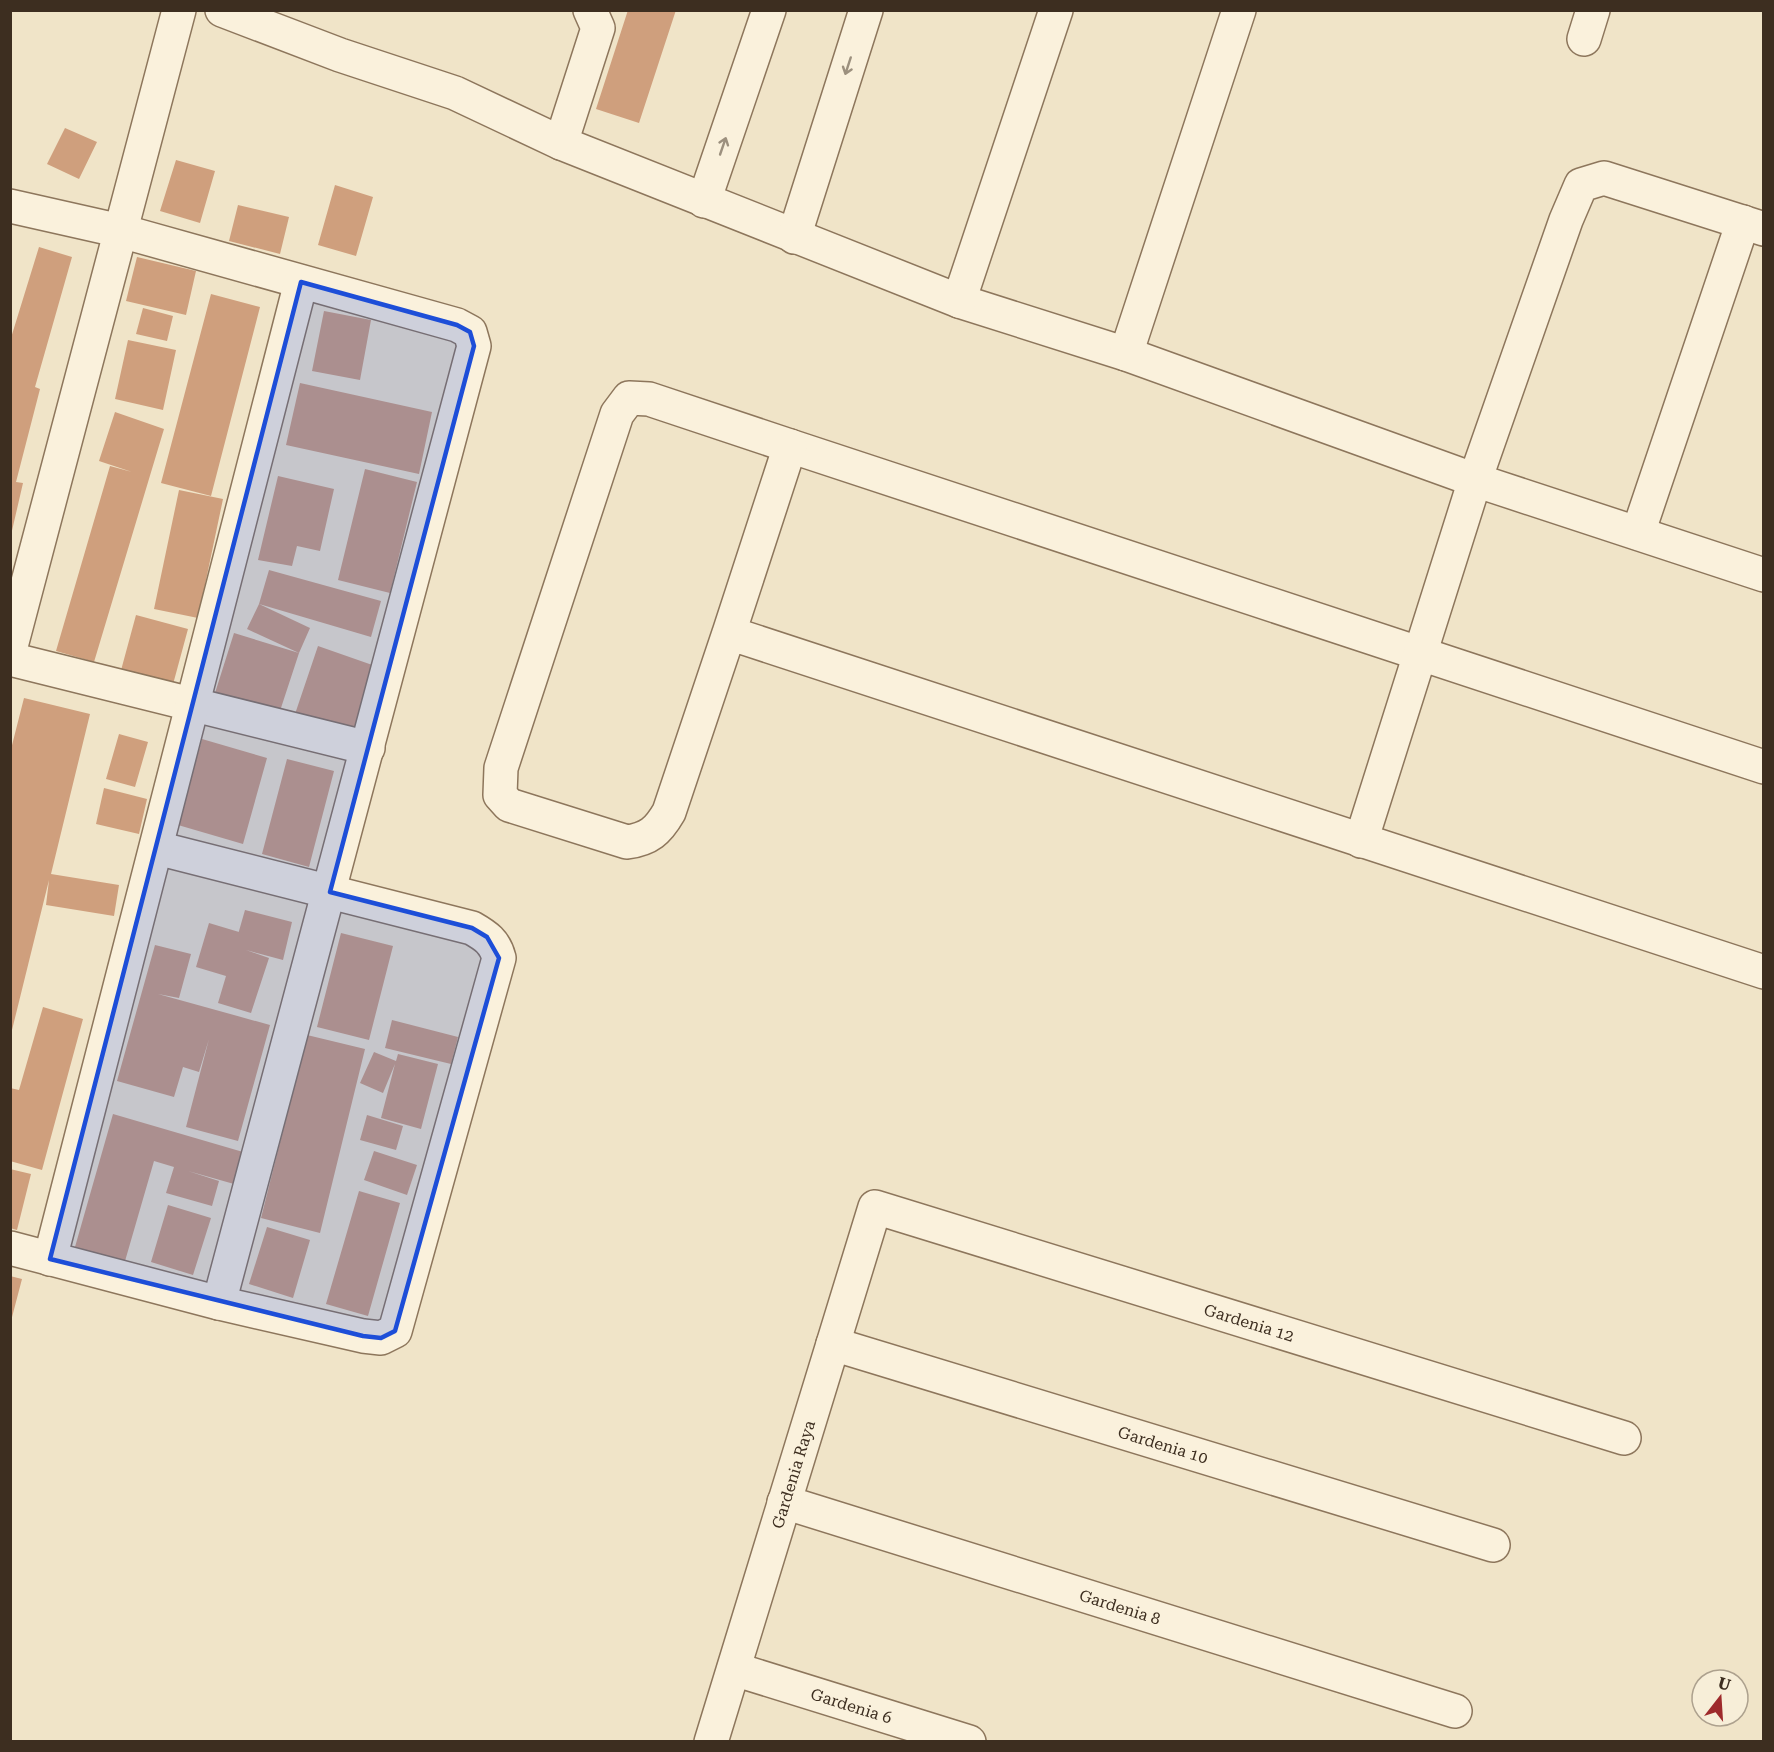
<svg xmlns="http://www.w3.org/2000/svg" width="1774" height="1752" viewBox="0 0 1774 1752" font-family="'Roboto Serif',serif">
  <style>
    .building { fill: #cf9f7d }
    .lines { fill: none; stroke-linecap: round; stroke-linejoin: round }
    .minor-casing { stroke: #8d765c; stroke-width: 36 }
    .minor { stroke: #faf1dc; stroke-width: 33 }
    .oneway { stroke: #9c907e }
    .marked { fill: #1d4ed8; fill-opacity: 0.2; stroke: #1d4ed8; stroke-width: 4.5; stroke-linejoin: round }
    .labels { text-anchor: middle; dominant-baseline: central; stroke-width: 5; stroke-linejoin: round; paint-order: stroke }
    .street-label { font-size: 16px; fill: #3d2e20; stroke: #f7eed8 }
  </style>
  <rect width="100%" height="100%" fill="#f0e4c8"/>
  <path class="building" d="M 628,10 L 676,10 L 639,123 L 596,109 Z
    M 65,128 L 97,142 L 79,179 L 47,164 Z
    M 176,160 L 215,171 L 200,223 L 160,211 Z
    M 335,185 L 373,197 L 356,256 L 318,245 Z
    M 238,205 L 289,217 L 280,254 L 229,241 Z
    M 39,247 L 72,257 L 35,387 L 40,389 L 16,482 L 23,483 L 11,535 L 10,341 Z
    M 137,257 L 196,271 L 186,315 L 126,301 Z
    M 211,294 L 260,307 L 211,496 L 161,483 Z
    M 143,308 L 173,316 L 167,341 L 136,334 Z
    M 324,311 L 371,320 L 360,380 L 312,371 Z
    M 128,340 L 176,350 L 163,410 L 115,399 Z
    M 300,383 L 432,412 L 419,474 L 286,445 Z
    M 115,412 L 164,429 L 94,662 L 56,651 L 110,466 L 132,472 L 99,461 Z
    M 365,469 L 417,482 L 390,593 L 338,580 Z
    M 278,476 L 334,489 L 320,551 L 297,546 L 292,566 L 258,560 Z
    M 179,490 L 223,499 L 198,618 L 154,609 Z
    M 269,570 L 381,601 L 371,637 L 259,604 L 310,628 L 299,653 L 247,629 L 259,604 Z
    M 136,615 L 188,629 L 172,688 L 120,674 Z
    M 234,633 L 299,653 L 279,714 L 215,693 Z
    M 318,646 L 378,667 L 354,738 L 294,717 Z
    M 24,698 L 90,714 L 51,874 L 119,885 L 114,916 L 46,905 L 49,880 L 12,1030 L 10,753 Z
    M 119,734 L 148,742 L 135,787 L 106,779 Z
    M 202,739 L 267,758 L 243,844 L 178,825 Z
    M 287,759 L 334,771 L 309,867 L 262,854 Z
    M 104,788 L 147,799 L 139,834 L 96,824 Z
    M 245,910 L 292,922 L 283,960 L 246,950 L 269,958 L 251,1013 L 218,1003 L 226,976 L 196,967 L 209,923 L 239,932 L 227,973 Z
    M 341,933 L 393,946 L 369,1040 L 317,1027 Z
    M 155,945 L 191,954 L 179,998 L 158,994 L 270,1025 L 238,1141 L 186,1127 L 209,1039 L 199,1072 L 183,1067 L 174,1097 L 117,1081 Z
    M 43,1007 L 83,1019 L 42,1170 L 10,1161 L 10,1088 L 19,1090 Z
    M 392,1020 L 458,1037 L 451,1064 L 385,1048 Z
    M 307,1035 L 365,1049 L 320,1233 L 261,1218 Z
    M 374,1052 L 396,1061 L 398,1054 L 438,1064 L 421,1129 L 381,1118 L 395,1064 L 383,1093 L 360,1083 Z
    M 113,1114 L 243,1152 L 234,1184 L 188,1171 L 219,1181 L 212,1206 L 166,1193 L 174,1167 L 154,1161 L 123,1268 L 73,1254 Z
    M 367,1115 L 403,1126 L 396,1150 L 360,1140 Z
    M 374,1151 L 417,1165 L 407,1195 L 364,1180 Z
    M 10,1169 L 31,1174 L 17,1230 L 10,1228 Z
    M 359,1191 L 400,1203 L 368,1316 L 326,1304 Z
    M 168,1205 L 211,1218 L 193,1275 L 151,1262 Z
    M 267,1227 L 310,1240 L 293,1298 L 249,1284 Z
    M 10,1276 L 22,1279 L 11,1321 L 10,1321 Z"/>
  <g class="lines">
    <defs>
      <g id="minor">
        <path d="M 222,10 L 340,55 L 455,93 L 561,143 L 959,301 L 1126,354 L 1475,480 L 1764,575"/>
        <path d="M 1584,39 L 1593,10"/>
        <path d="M 561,143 L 598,28 L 590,10"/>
        <path d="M 704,201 L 769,10"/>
        <path d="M 10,206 L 121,231 L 457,325 L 470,332 L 474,346 L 219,1303"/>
        <path d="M 794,237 L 866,10"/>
        <path d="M 959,301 L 1056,10"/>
        <path d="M 1126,354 L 1239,10"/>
        <path d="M 790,446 L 1764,767"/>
        <path d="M 1638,533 L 1743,222"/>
        <path d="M 729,633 L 790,446 L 649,399 L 629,398 L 617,414 L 501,768 L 500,795 L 509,805 L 627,842 C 649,839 658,831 669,812 L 729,633 L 1764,972"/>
        <path d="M 10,650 L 179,10"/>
        <path d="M 10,659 L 368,748"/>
        <path d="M 1361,841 L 1475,480 L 1566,220 L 1581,185 L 1604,178 L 1764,229"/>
        <path d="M 10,1248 L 219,1303 L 363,1336 L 381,1338 L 395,1331 L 499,958 C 495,942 486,936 472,928 L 157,848"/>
        <path d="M 50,1259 L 301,282"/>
        <path id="s1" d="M 833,1344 L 1493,1545"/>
        <path id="s2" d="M 784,1502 L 1455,1711"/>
        <path id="s3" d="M 734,1669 L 969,1742"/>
        <path id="s4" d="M 711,1742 L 875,1207 L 1624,1438"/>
      </g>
    </defs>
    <use href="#minor" class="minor-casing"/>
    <use href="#minor" class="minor"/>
  </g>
  <defs><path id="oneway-shaft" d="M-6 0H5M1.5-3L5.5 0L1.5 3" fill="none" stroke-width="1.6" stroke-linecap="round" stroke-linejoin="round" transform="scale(1.5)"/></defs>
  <g class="oneway">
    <use href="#oneway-shaft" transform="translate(848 66) rotate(108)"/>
    <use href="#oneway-shaft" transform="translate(723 146) rotate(-71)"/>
  </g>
  <path class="marked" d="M 301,282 L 457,325 L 470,332 L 474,346 L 330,892 L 472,928 L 487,937 L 499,958 L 395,1331 L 381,1338 L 363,1336 L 50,1259 Z"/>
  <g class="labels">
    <g class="street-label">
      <text stroke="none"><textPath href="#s4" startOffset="951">Gardenia 12</textPath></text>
      <text stroke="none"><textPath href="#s1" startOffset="345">Gardenia 10</textPath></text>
      <text stroke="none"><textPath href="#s4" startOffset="280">Gardenia Raya</textPath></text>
      <text stroke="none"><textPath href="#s2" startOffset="352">Gardenia 8</textPath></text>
      <text stroke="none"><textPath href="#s3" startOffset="123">Gardenia 6</textPath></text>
    </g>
  </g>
  <rect width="1774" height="1752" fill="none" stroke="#3d2e20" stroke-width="24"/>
  <g transform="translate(1720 1698) rotate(17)"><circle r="28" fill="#f7eed8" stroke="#ada18e" stroke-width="1.5"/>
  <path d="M0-4.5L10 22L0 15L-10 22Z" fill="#9e2a2b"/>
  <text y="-9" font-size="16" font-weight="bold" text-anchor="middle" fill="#3d2e20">U</text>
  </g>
</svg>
